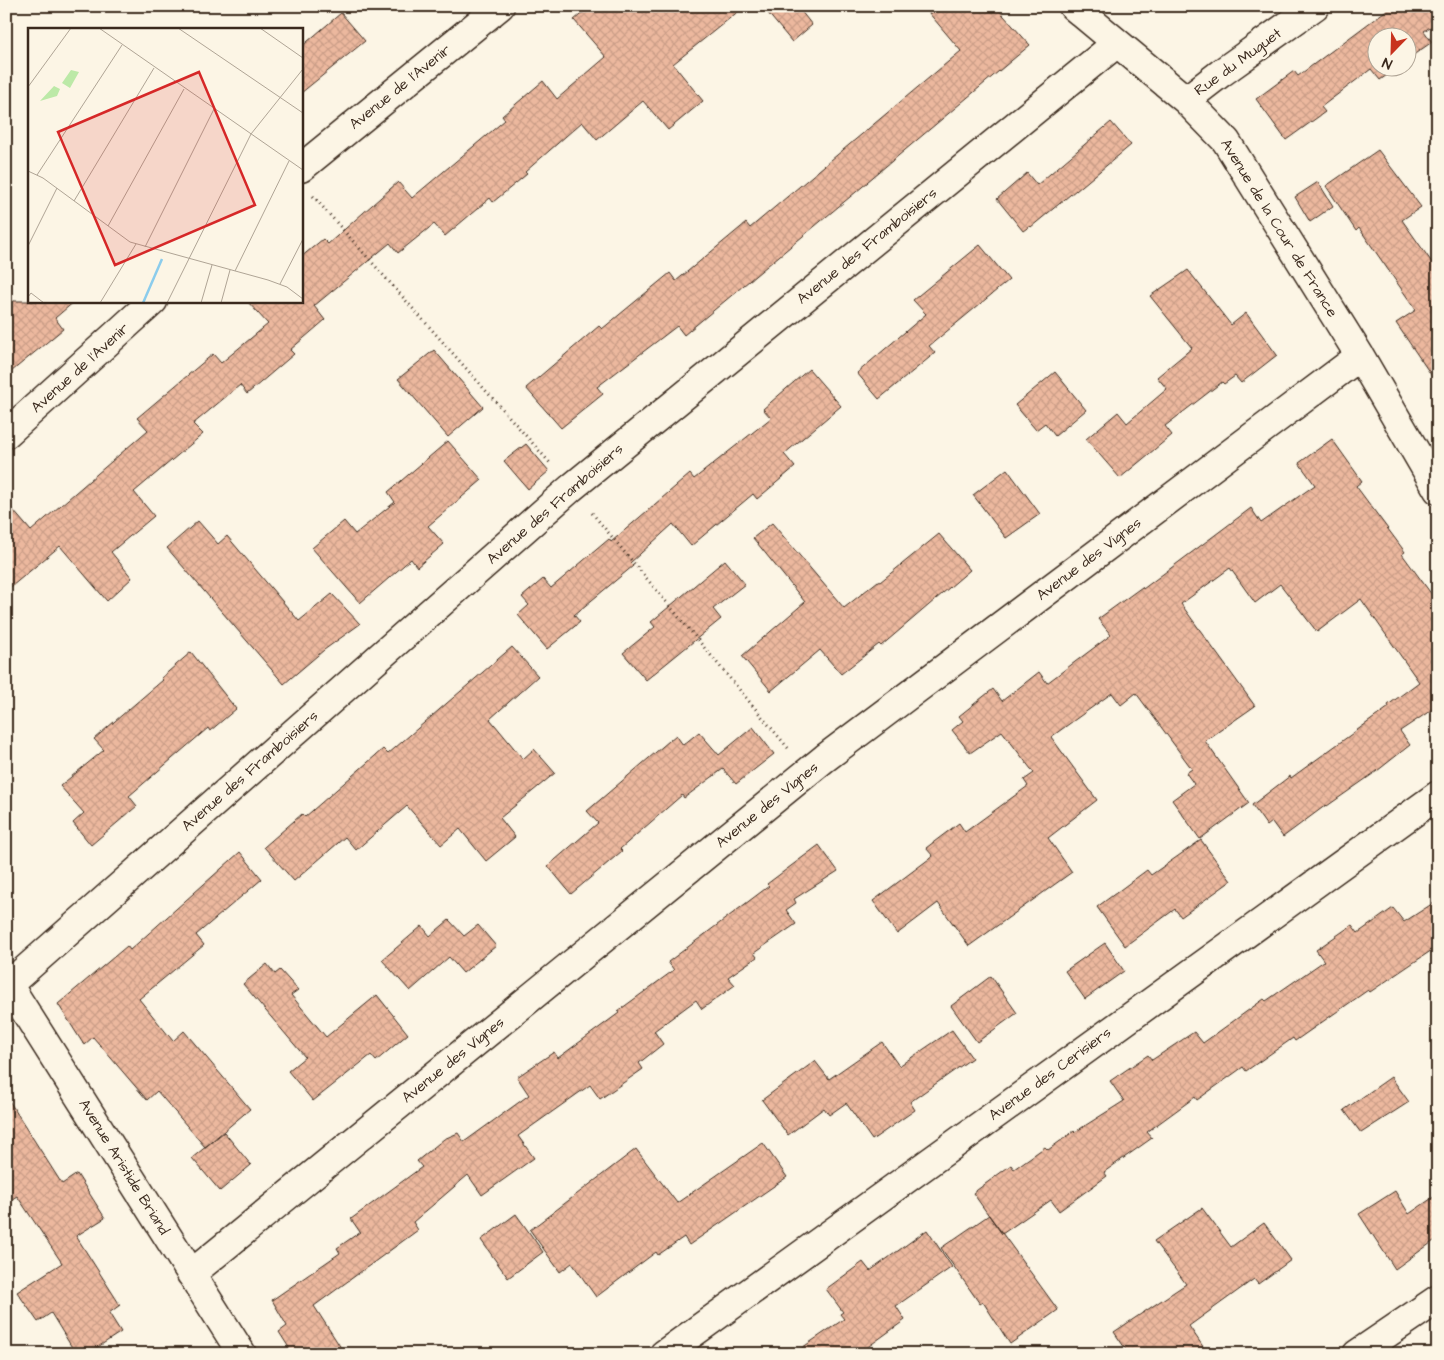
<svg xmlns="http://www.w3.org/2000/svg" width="1444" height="1360" viewBox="0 0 1444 1360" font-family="'Architects Daughter',sans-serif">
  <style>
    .building { fill: url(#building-cross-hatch); stroke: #3b2a1e }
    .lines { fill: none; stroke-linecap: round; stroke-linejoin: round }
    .minor-casing { stroke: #3b2a1e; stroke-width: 31 }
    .path { stroke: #3b2a1e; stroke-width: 3; stroke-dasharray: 1 4; stroke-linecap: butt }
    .minor { stroke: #fcf5e5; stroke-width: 28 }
    .labels { text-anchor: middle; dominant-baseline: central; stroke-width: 5; stroke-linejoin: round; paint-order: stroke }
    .street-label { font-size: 15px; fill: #3b2a1e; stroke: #fcf5e5 }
    .inset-river { fill: none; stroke: #8bccec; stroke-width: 2.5 }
    .inset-road { fill: none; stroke: #afa495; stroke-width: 1 }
    .view { fill: #d62828; fill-opacity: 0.15; stroke: #d62828; stroke-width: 2.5 }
    .inset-edge { fill: none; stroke: #3b2a1e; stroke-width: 2.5 }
  </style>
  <defs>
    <pattern id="building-cross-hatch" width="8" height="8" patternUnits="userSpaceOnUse" patternTransform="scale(1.25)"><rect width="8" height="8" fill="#ecb89e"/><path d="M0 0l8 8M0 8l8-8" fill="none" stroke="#cb9e88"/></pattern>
  </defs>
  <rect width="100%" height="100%" fill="#fcf5e5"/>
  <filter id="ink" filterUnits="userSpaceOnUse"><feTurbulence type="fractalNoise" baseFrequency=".02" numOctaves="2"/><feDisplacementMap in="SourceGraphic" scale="10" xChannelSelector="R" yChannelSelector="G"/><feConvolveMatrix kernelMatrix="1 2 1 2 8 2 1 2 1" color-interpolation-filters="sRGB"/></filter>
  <g filter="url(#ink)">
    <path class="building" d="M 591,6 L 745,6 L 673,64 L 703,101 L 668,130 L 643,101 L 597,140 L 582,122 L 525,172 L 527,174 L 493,202 L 490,198 L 445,236 L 434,224 L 398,253 L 390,243 L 314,306 L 325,320 L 290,350 L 294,354 L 247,394 L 240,385 L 193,424 L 203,434 L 134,492 L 154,516 L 111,552 L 132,578 L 107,601 L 60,546 L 6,591 L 6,502 L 31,531 L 148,430 L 137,418 L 213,354 L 221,363 L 268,324 L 247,301 L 301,301 L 301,257 L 323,239 L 328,244 L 398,182 L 412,198 L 505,120 L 502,116 L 543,81 L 557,99 L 606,57 L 574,20 Z
      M 762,6 L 797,6 L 812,25 L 792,42 Z
      M 923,6 L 995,6 L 1030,45 L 867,182 L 868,182 L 684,335 L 677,326 L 597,387 L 603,394 L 561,428 L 526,388 L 599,326 L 602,329 L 670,273 L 676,281 L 746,223 L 750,228 L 961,51 Z
      M 1392,6 L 1438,6 L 1438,22 L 1424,31 L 1432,42 L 1406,60 L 1406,38 L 1376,38 L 1376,68 L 1397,68 L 1380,80 L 1371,69 L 1321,107 L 1325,112 L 1286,140 L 1256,99 L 1294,71 L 1298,76 Z
      M 341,13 L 365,41 L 301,93 L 301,47 Z
      M 1111,122 L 1131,145 L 1076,191 L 1076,190 L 1031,227 L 1030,226 L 1023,231 L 997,199 L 1027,173 L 1037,185 Z
      M 1378,150 L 1421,207 L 1402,220 L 1438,271 L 1438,385 L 1396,323 L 1416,310 L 1359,228 L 1356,231 L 1326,186 Z
      M 1318,182 L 1333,206 L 1310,222 L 1295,197 Z
      M 980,245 L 1009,280 L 929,346 L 935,353 L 879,399 L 857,373 L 926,314 L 913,300 Z
      M 1188,270 L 1231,325 L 1246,313 L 1277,355 L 1241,383 L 1235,376 L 1224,384 L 1222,382 L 1165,426 L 1172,435 L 1120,478 L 1086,439 L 1118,412 L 1127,423 L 1167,389 L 1157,377 L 1192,348 L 1150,296 Z
      M 6,301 L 75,301 L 55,318 L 63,329 L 6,376 Z
      M 434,350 L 483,407 L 448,437 L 398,379 Z
      M 809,369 L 841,406 L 784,454 L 795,467 L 757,499 L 753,494 L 691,546 L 673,524 L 630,563 L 633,566 L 574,615 L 580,622 L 547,649 L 518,615 L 529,605 L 522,597 L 543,579 L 551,588 L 609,539 L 611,542 L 690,474 L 694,479 L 771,418 L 763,409 Z
      M 1055,372 L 1086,410 L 1055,436 L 1045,423 L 1036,430 L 1015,405 Z
      M 1332,439 L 1362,481 L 1356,486 L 1405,552 L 1402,554 L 1438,603 L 1438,709 L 1436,707 L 1400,731 L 1410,745 L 1377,771 L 1327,806 L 1326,805 L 1283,837 L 1272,822 L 1267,826 L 1252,805 L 1290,776 L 1291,778 L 1389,707 L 1388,705 L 1419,682 L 1361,599 L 1317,632 L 1280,584 L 1255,603 L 1230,568 L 1181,604 L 1255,706 L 1205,741 L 1249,803 L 1200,839 L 1172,800 L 1194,784 L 1186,773 L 1192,769 L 1136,693 L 1121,705 L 1112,693 L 1051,737 L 1097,800 L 1048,838 L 1072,872 L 969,946 L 938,903 L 897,934 L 873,901 L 933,856 L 926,848 L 959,823 L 965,832 L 1028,786 L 1024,780 L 1034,773 L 1002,731 L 970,753 L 952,730 L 963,721 L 959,716 L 993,689 L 1002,701 L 1039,672 L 1047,683 L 1111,635 L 1098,619 L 1142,587 L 1143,589 L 1251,508 L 1261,523 L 1315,485 L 1299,463 Z
      M 448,441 L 482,480 L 428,526 L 444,544 L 417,567 L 411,559 L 360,603 L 312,548 L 344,521 L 355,534 L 395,502 L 388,492 Z
      M 526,444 L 549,471 L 528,489 L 504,461 Z
      M 1007,469 L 1040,514 L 1006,538 L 973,495 Z
      M 198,521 L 218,544 L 227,536 L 299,621 L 332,594 L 360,624 L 324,650 L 284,684 L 167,548 Z
      M 772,523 L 844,608 L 878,581 L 880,582 L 939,534 L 970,570 L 881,646 L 879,644 L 841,674 L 820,650 L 771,691 L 742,656 L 805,602 L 753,538 Z
      M 725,560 L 745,584 L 713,609 L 721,619 L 646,680 L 623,653 L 655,627 L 651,622 Z
      M 512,647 L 538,676 L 490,719 L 523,759 L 534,749 L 555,773 L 500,818 L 515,837 L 486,861 L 460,829 L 441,845 L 407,806 L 356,850 L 345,837 L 294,881 L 264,847 L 302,814 L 305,817 L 383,749 L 388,754 Z
      M 191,652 L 236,709 L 210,731 L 208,728 L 129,796 L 137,806 L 91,845 L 73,823 L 84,813 L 60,786 L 104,750 L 94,739 L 163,680 L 161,678 Z
      M 753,727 L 774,754 L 736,784 L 723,769 L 684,798 L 682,795 L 620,849 L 622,851 L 571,894 L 548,866 L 598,823 L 587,811 L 676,735 L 683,745 L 699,732 L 719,755 Z
      M 1201,840 L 1231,881 L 1181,917 L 1175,909 L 1125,946 L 1097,907 L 1147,870 L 1151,875 Z
      M 819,845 L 838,871 L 794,899 L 796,903 L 786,910 L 796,924 L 754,953 L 757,957 L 728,977 L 735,985 L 702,1009 L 696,1000 L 654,1031 L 663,1044 L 639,1063 L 643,1069 L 600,1099 L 590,1085 L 518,1136 L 534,1158 L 482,1195 L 468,1175 L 413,1222 L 418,1230 L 314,1306 L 345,1354 L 293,1354 L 279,1332 L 287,1326 L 272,1300 L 340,1253 L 337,1248 L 360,1232 L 351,1219 L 422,1167 L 417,1161 L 444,1139 L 458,1133 L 464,1142 L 529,1095 L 517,1077 L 554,1052 L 558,1058 L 619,1013 L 618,1011 L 674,970 L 668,962 L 769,886 L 767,884 Z
      M 240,852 L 262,879 L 196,935 L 204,945 L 139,999 L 173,1041 L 184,1031 L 250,1109 L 205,1147 L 157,1091 L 147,1100 L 93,1037 L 84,1045 L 58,1004 L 127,946 L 130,950 Z
      M 1438,900 L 1438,946 L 1370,992 L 1368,990 L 1295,1041 L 1293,1038 L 1246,1071 L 1243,1067 L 1197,1100 L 1195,1097 L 1147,1132 L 1152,1138 L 1104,1172 L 1107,1176 L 1059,1211 L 1051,1200 L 1002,1234 L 973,1193 L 1011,1165 L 1014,1169 L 1045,1147 L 1048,1150 L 1074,1131 L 1075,1132 L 1124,1101 L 1110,1081 L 1148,1055 L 1152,1060 L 1194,1032 L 1203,1043 L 1264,999 L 1266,1001 L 1324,961 L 1316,950 L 1352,925 L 1358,933 L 1393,908 L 1404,922 Z
      M 449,920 L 464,936 L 478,925 L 496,946 L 463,973 L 449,957 L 410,991 L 382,960 L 422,926 L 430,936 Z
      M 1105,943 L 1124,971 L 1085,999 L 1065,971 Z
      M 267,964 L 275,974 L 280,970 L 298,990 L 291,995 L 326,1037 L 377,995 L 408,1034 L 376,1061 L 371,1055 L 313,1101 L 288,1071 L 305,1057 L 243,984 Z
      M 991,976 L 1017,1013 L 977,1042 L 951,1006 Z
      M 952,1030 L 972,1058 L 910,1102 L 915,1110 L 872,1140 L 846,1103 L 829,1115 L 824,1108 L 788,1135 L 762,1100 L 815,1061 L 829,1079 L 882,1042 L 899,1066 Z
      M 1391,1077 L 1409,1102 L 1361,1133 L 1344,1110 Z
      M 6,1096 L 62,1184 L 77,1174 L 105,1218 L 76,1236 L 120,1305 L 109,1313 L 121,1332 L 87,1354 L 76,1354 L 51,1313 L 38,1322 L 17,1292 L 62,1263 L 17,1196 L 6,1203 Z
      M 224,1132 L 251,1165 L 220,1191 L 192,1158 Z
      M 763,1143 L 787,1177 L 689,1245 L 684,1237 L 658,1255 L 656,1252 L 596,1297 L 572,1263 L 560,1272 L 530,1230 L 636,1149 L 677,1203 Z
      M 1395,1191 L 1409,1214 L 1438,1194 L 1438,1238 L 1395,1269 L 1359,1214 Z
      M 1202,1208 L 1231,1247 L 1264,1223 L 1291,1260 L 1258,1284 L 1254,1279 L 1189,1326 L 1208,1354 L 1129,1354 L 1114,1332 L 1186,1284 L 1154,1241 Z
      M 516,1214 L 543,1252 L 508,1278 L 481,1240 Z
      M 989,1215 L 1058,1310 L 1010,1344 L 983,1302 L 980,1304 L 941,1248 Z
      M 927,1230 L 952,1267 L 896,1306 L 905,1320 L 858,1354 L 793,1354 L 844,1319 L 840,1314 L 843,1312 L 826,1289 L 863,1262 L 870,1271 Z"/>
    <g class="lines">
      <defs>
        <path id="minor" d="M 1073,6 L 1186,100 L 1226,141 L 1360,356 L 1438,490
          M 1186,100 L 1221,73 L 1315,6
          M 301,168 L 500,6
          M 6,434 L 153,301
          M 6,981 L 242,1354
          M 8,985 L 571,488 L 1117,43
          M 191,1274 L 825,758 L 1360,356
          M 664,1354 L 1438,795
          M 1357,1354 L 1438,1299"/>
      </defs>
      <use href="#minor" class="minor-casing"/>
      <path class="path" d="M 313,196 L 551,464
        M 592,513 L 788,748"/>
      <use href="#minor" class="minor"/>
    </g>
  </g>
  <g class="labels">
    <g class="street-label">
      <text transform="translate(1238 62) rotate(-36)">Rue du Muguet</text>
      <text transform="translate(400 87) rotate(-39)">Avenue de l'Avenir</text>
      <text transform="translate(1279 228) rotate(58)">Avenue de la Cour de France</text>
      <text transform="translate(867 246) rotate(-39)">Avenue des Framboisiers</text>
      <text transform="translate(80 368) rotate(-42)">Avenue de l'Avenir</text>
      <text transform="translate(555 504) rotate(-41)">Avenue des Framboisiers</text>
      <text transform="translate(1089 559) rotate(-37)">Avenue des Vignes</text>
      <text transform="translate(250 771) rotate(-41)">Avenue des Framboisiers</text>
      <text transform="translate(767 805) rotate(-39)">Avenue des Vignes</text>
      <text transform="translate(453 1060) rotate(-39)">Avenue des Vignes</text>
      <text transform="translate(1050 1074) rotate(-36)">Avenue des Cerisiers</text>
      <text transform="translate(124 1167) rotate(58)">Avenue Aristide Briand</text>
    </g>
  </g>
  <g transform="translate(28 28)">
    <rect width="275" height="275" fill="#fcf5e5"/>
    <path d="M 43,42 L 51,44 L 42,60 L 34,55 ZM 26,58 L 32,61 L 29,68 L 12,73 Z" fill="#bce9a7"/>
    <path class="inset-river" d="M 115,275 L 134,231"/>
    <path class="inset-road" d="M 71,0 L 275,142M 150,0 L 275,85M 232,0 L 275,30M 0,59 L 43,0M 0,143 L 15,150 L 102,214 L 240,252 L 259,259 L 275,271M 9,147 L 94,17M 46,173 L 126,40M 80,198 L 156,61M 0,218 L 29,160M 117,219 L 186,81M 207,243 L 261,133M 252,256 L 275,211M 0,269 L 3,265 L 16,275M 72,275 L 108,216M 139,275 L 223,106 L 275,41M 173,275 L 184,237M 193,275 L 202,242"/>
    <path class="view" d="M 171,44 L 227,177 L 87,237 L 30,104 Z"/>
    <rect width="275" height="275" class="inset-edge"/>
  </g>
  <rect width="1444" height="1360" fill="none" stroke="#fcf5e5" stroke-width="25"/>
  <rect x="12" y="12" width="1419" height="1335" fill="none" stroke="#3b2a1e" stroke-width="2" filter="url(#ink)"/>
  <g transform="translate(1392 52) rotate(203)"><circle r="24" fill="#fcf5e5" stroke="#afa495"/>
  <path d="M0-4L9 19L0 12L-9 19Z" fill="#c8321e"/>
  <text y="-8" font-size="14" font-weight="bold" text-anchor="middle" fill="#3b2a1e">N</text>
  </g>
</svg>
